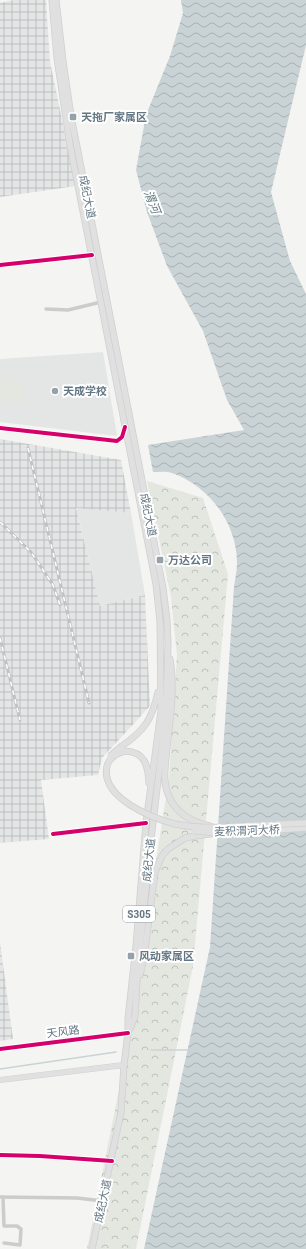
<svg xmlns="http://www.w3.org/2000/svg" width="306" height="1249" viewBox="0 0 306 1249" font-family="Roboto,'Noto Sans SC',sans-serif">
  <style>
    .built { fill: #e4e5e5 }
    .industrial { fill: url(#industrial-grid) }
    .grass { fill: #e4e7e0 }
    .park { fill: url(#park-crowns) }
    .water { fill: url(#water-waves) }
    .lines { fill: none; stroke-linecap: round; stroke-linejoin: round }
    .stream { stroke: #c9d3d5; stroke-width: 1.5 }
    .secondary-casing { stroke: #d0d2d2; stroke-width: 6 }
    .primary-casing { stroke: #d0d0d0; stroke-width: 7 }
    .minor { stroke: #cbcdcd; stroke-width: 3.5 }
    .tertiary { stroke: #cbcdcd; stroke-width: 4.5 }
    .secondary { stroke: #e0e0e0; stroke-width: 5 }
    .primary { stroke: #e0e0e0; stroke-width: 5.5 }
    .rail-casing { stroke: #c0c2c3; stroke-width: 3 }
    .rail { stroke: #fff; stroke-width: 1.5; stroke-dasharray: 4.5; stroke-linecap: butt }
    .primary-bridge-casing { stroke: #d0d0d0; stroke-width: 7; stroke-linecap: butt }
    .primary-bridge { stroke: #e0e0e0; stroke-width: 5.5 }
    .cycleway-casing { stroke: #fff; stroke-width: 6 }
    .cycleway { stroke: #d6006c; stroke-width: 4 }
    .poi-dot { fill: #96a2aa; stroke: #fff; stroke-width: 1.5 }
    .labels { text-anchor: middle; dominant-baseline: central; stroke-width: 4; stroke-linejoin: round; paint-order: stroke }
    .shield { fill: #fff; stroke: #929fa8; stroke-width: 1 }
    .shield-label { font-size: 10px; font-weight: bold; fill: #637683 }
    .poi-label { font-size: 11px; font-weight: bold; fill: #637683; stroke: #fff; text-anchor: start }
    .street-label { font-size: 11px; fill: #637683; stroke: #fff }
    .water-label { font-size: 12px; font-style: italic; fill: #5f7880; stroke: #fff }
  </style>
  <defs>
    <pattern id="industrial-grid" width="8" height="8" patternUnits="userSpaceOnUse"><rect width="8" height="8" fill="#e4e5e5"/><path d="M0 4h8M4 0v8" fill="none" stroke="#bcbebf"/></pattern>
    <pattern id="park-crowns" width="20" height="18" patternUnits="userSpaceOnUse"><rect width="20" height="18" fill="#e4e7e0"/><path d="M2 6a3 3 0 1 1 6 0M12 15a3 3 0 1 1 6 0" fill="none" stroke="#bcc0bb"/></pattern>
    <pattern id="water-waves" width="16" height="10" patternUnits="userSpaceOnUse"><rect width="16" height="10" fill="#c9d3d5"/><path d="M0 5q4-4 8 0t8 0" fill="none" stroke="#a7b0b2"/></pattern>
  </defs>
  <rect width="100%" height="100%" fill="#f4f4f2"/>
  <path class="built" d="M 103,352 L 117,436 L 0,422 L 0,359 Z
    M 76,507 L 131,513 L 145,595 L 100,606 Z"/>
  <path class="industrial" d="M 13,0 L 46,0 L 50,62 L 76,186 L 0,197 L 0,3 Z
    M 0,439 L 121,460 L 131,513 L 76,508 L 100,606 L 145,595 L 150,706 L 102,758 L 98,775 L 41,780 L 49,839 L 0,843 Z
    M 0,942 L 13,1039 L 0,1041 Z"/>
  <path class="grass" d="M 0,380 L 26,384 L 23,404 L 0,400 Z"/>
  <path class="park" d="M 147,481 L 203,498 L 228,574 L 193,966 L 136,1249 L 87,1249 L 124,1065 L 169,778 L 177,655 L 171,597 Z"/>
  <path class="water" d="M 181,0 L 306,0 L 306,45 L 271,192 L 290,261 L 306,294 L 306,1249 L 144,1249 L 210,947 L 234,587 C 235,579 237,571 237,563 C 237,523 209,486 172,473 C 166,471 159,472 153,472 L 148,445 L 244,430 L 227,400 L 203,331 L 167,266 L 147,212 L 136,170 L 146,115 L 170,56 L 183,13 Z"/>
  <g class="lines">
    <path class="stream" d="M 151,1050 L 188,1050
      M 0,1069 L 116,1052"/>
    <defs>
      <path id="secondary" d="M 0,1080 L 124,1065"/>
      <path id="primary" d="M 52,0 L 57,58 L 70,145 L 156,584 L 160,621 L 161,711 L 146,823 L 136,946 L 128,1019 L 128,1033 L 124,1065 L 121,1112 L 92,1249
        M 56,0 L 63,61 L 71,116 L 163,588 L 167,620 L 168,644 L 166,713 L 152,831 L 138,965 L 135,1016 L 130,1029
        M 170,659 C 175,688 170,719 167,748 C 166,763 162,780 168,794 C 175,813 191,822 210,826
        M 122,746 C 145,730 152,719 158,692
        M 125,751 C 145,752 148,765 149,783
        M 140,975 L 144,958 L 155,872 L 162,856 L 168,849 L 185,838 L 195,836 L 217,833 L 306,828"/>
    </defs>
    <use href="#secondary" class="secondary-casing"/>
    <use href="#primary" class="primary-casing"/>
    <path class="minor" d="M 0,265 L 92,255
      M 46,309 L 68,310 L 101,302
      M 0,428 L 117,441 L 122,437 L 125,428
      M 53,834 L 146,823
      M 0,1155 L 40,1156 L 112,1161
      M 0,1197 L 77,1198 L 103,1201
      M 3,1197 L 4,1226 L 17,1226 L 21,1229 L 20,1245 L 4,1243"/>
    <path class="tertiary" d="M 0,1049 L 128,1033"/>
    <use href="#secondary" class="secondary"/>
    <use href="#primary" class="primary"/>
    <defs>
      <path id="rail" d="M 28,448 L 89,703
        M 0,522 L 31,552 L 53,585 L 60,605
        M 0,638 L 20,720"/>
    </defs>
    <use href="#rail" class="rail-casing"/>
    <use href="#rail" class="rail"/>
    <defs>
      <path id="primary-bridge" d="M 125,751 C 117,753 109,758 107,766 C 100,798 152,818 175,824 C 197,829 220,827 242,826 C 263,825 285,824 306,823
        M 110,756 L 122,746
        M 195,831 L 217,833"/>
    </defs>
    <use href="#primary-bridge" class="primary-bridge-casing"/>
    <use href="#primary-bridge" class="primary-bridge"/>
    <defs>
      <path id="cycleway" d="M 0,265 L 92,255
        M 0,428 L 117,441 L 122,437 L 125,427
        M 53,834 L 146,823
        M 0,1049 L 128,1033
        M 0,1155 L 40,1156 L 112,1161"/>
    </defs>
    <use href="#cycleway" class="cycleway-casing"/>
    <use href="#cycleway" class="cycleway"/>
  </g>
  <g class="poi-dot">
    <rect x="69" y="113" width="8" height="8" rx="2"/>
    <circle cx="55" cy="391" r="4"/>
    <rect x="156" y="556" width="8" height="8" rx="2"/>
    <rect x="127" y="952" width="8" height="8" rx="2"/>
  </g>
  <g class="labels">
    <rect class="shield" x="123" y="906" width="32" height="16" rx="3"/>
    <g class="shield-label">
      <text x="139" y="914">S305</text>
    </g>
    <g class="poi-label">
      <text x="81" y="117">天拖厂家属区</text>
      <text x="63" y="391">天成学校</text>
      <text x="168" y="560">万达公司</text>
      <text x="139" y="956">风动家属区</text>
    </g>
    <g class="street-label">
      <text transform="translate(87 197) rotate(79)">成纪大道</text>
      <text transform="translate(148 515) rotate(79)">成纪大道</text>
      <text transform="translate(247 831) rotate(-2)">麦积渭河大桥</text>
      <text transform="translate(149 860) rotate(-84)">成纪大道</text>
      <text transform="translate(63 1032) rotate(-7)">天风路</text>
      <text transform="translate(103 1201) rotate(-78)">成纪大道</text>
    </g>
    <g class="water-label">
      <text transform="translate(152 202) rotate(68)">渭河</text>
    </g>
  </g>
</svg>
